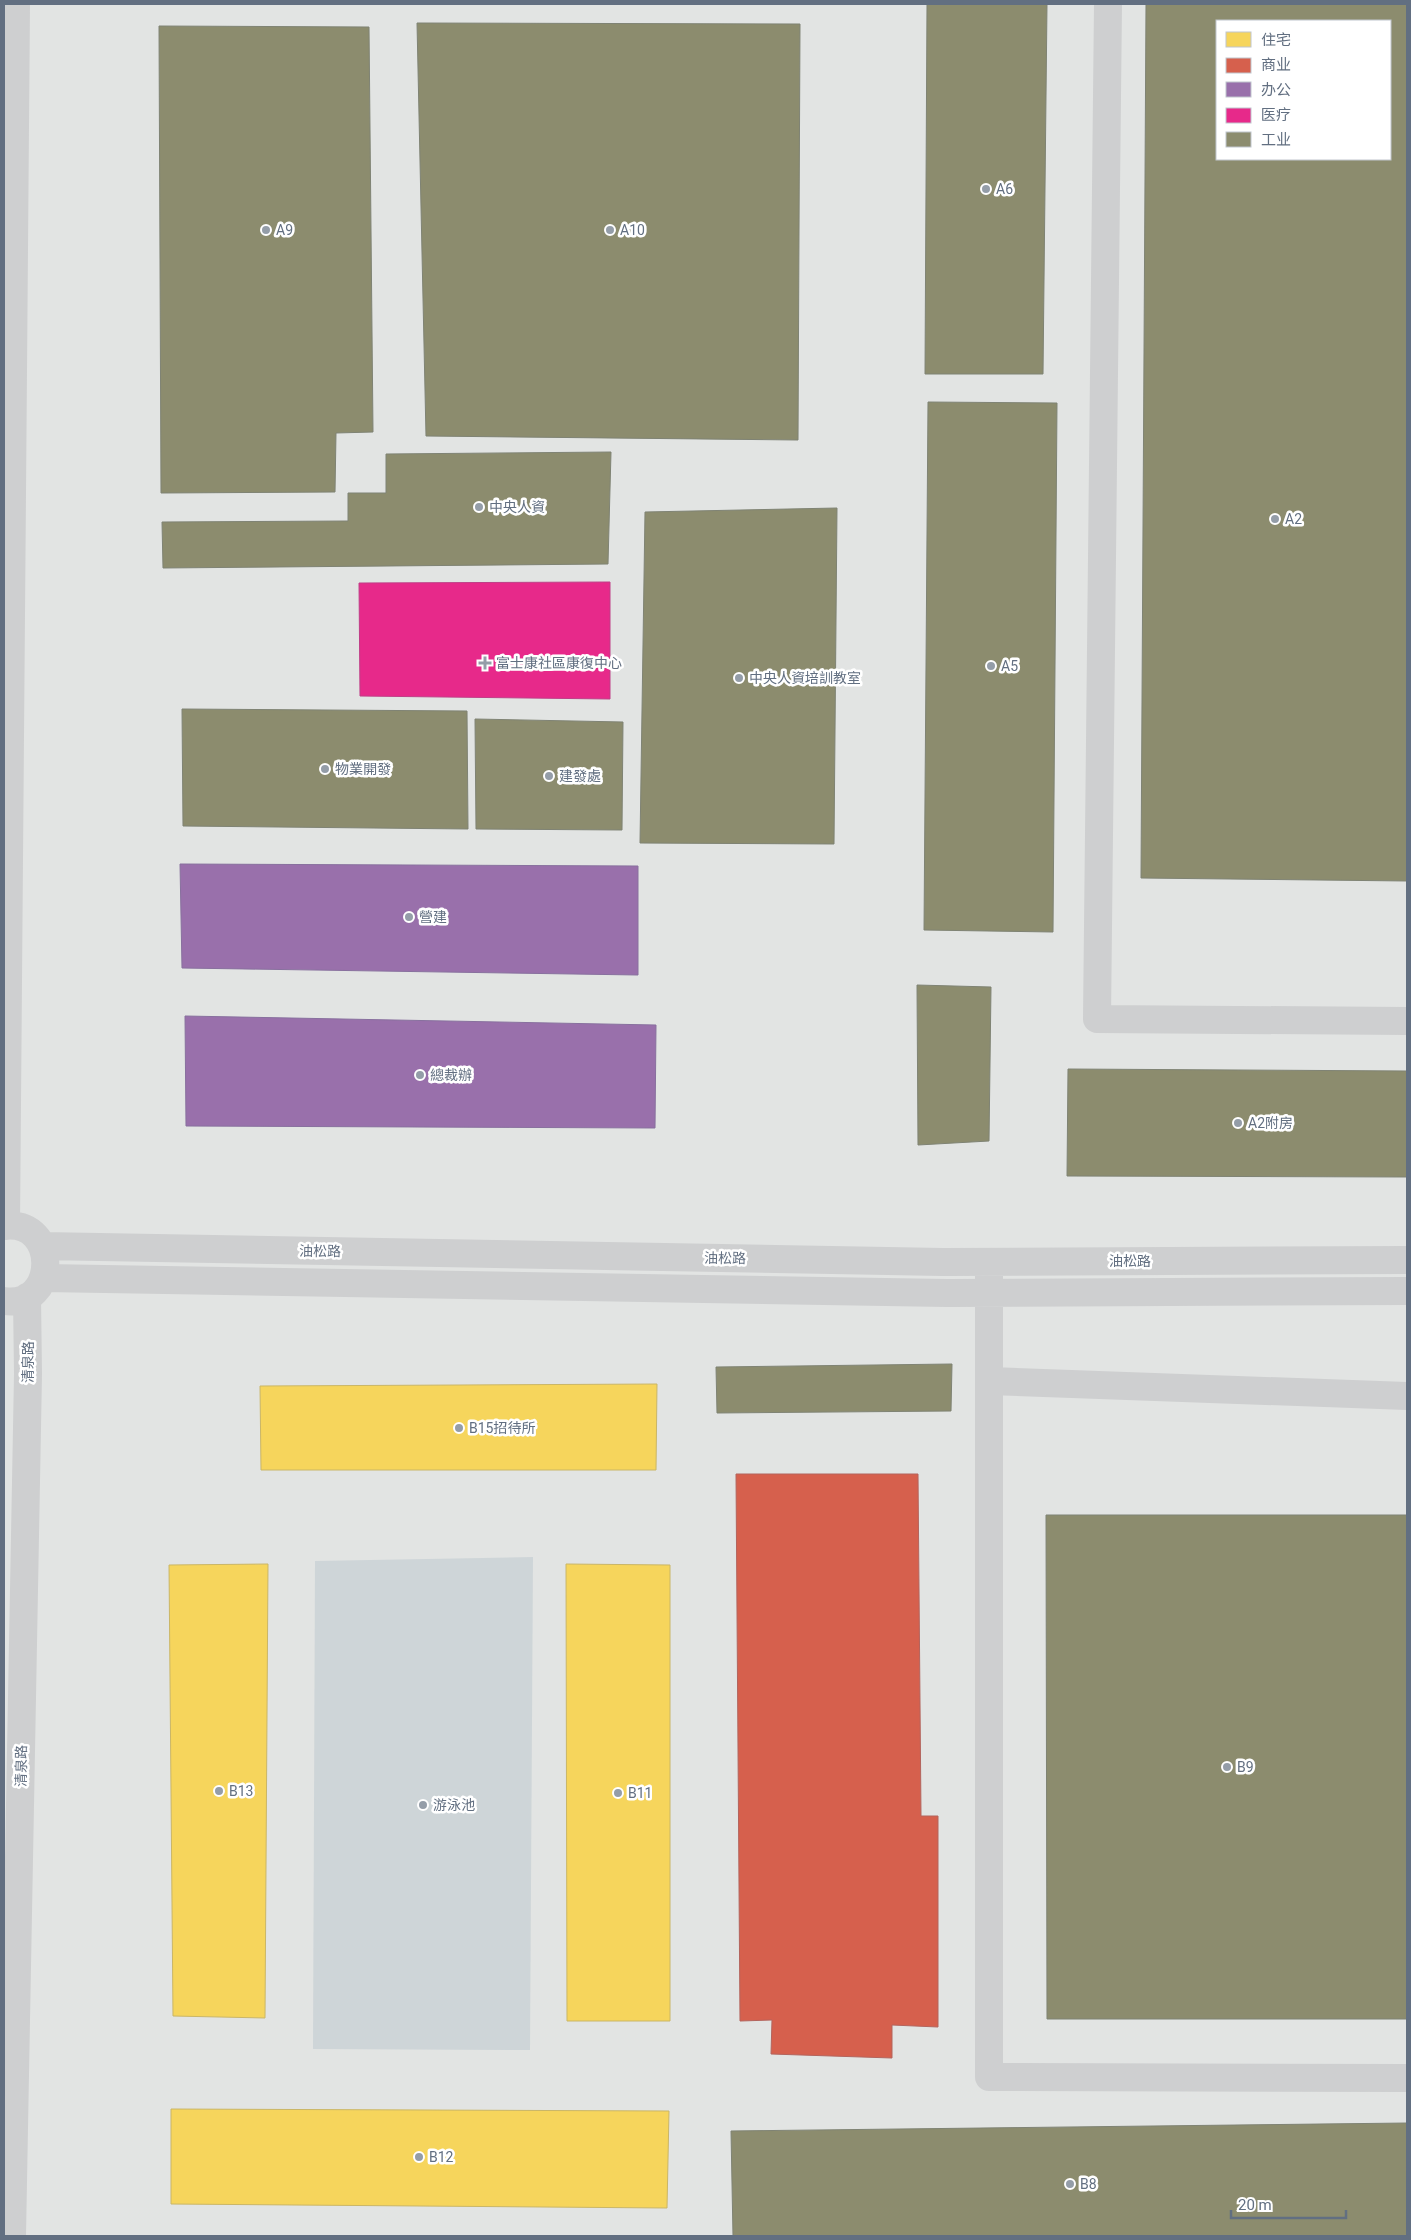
<svg xmlns="http://www.w3.org/2000/svg" width="1411" height="2240" viewBox="0 0 1411 2240" font-family="Roboto,'Noto Sans SC',sans-serif">
  <style>
    .built { fill: #e2e4e3; fill-rule: evenodd }
    .water { fill: #ced5d8 }
    .homes { fill: #f6d55c; stroke: #cab667 }
    .shops { fill: #d6604d; stroke: #b3645d }
    .offices { fill: #9970ab; stroke: #88709e }
    .health { fill: #e7298a; stroke: #bf3e87 }
    .industry { fill: #8c8c6e; stroke: #7f8374; fill-rule: evenodd }
    .lines { fill: none; stroke-linecap: round; stroke-linejoin: round }
    .minor { stroke: #cecfd0; stroke-width: 28 }
    .poi-dot { fill: #949da8; stroke: #fff; stroke-width: 2 }
    .labels { text-anchor: middle; dominant-baseline: central; stroke-width: 5; stroke-linejoin: round; paint-order: stroke }
    .poi-label { font-size: 14px; fill: #626f81; stroke: #fff; text-anchor: start }
    .street-label { font-size: 14px; fill: #626f81; stroke: #fff }
  </style>
  <rect width="100%" height="100%" fill="#f2f3f0"/>
  <path class="built" d="M 4,4 L 1407,4 L 1407,2236 L 4,2236 ZM 1217,21 L 1390,21 L 1390,159 L 1217,159 Z"/>
  <path class="water" d="M 533,1557 L 530,2050 L 313,2049 L 315,1561 Z"/>
  <path class="homes" d="M 657,1384 L 656,1470 L 261,1470 L 260,1386 Z
    M 268,1564 L 265,2018 L 173,2016 L 169,1565 Z
    M 566,1564 L 670,1565 L 670,2021 L 567,2021 Z
    M 171,2109 L 669,2111 L 667,2208 L 171,2204 Z"/>
  <path class="shops" d="M 736,1474 L 918,1474 L 921,1816 L 938,1816 L 938,2027 L 892,2025 L 892,2058 L 771,2054 L 772,2020 L 740,2021 Z"/>
  <path class="offices" d="M 180,864 L 638,866 L 638,975 L 182,968 Z
    M 185,1016 L 656,1025 L 655,1128 L 186,1126 Z"/>
  <path class="health" d="M 610,582 L 610,699 L 360,696 L 359,583 Z"/>
  <path class="industry" d="M 927,4 L 1047,4 L 1043,374 L 925,374 Z
    M 1146,4 L 1407,4 L 1407,881 L 1141,878 ZM 1217,21 L 1390,21 L 1390,159 L 1217,159 Z
    M 417,23 L 800,24 L 798,440 L 426,436 Z
    M 159,26 L 369,27 L 373,432 L 336,433 L 335,492 L 161,493 Z
    M 928,402 L 1057,403 L 1053,932 L 924,930 Z
    M 611,452 L 608,564 L 163,568 L 162,522 L 348,521 L 348,493 L 386,493 L 386,454 Z
    M 837,508 L 834,844 L 640,843 L 645,512 Z
    M 182,709 L 467,711 L 468,829 L 183,826 Z
    M 475,719 L 623,722 L 622,830 L 476,829 Z
    M 917,985 L 991,987 L 989,1141 L 918,1145 Z
    M 1068,1069 L 1407,1071 L 1407,1177 L 1067,1176 Z
    M 952,1364 L 951,1411 L 717,1413 L 716,1367 Z
    M 1046,1515 L 1407,1515 L 1407,2019 L 1047,2019 Z
    M 1407,2123 L 1407,2236 L 733,2236 L 731,2131 Z"/>
  <g class="lines">
    <path class="minor" d="M 1108,4 L 1097,1019 L 1407,1021
      M 4,1226 C 60,1219 58,1309 4,1301
      M 6,1226 L 16,4
      M 42,1246 L 943,1262 L 1407,1260
      M 989,1273 L 989,2077 L 1407,2078
      M 44,1278 L 947,1293 L 1407,1291
      M 990,1381 L 1407,1396
      M 12,2236 L 28,1374 L 27,1297"/>
  </g>
  <g class="poi-dot">
    <circle cx="986" cy="189" r="5"/>
    <circle cx="266" cy="230" r="5"/>
    <circle cx="610" cy="230" r="5"/>
    <circle cx="479" cy="507" r="5"/>
    <circle cx="1275" cy="519" r="5"/>
    <path d="M482.5 655.5h5v5h5v5h-5v5h-5v-5h-5v-5h5z"/>
    <circle cx="991" cy="666" r="5"/>
    <circle cx="739" cy="678" r="5"/>
    <circle cx="325" cy="769" r="5"/>
    <circle cx="549" cy="776" r="5"/>
    <circle cx="409" cy="917" r="5"/>
    <circle cx="420" cy="1075" r="5"/>
    <circle cx="1238" cy="1123" r="5"/>
    <circle cx="459" cy="1428" r="5"/>
    <circle cx="1227" cy="1767" r="5"/>
    <circle cx="219" cy="1791" r="5"/>
    <circle cx="618" cy="1793" r="5"/>
    <circle cx="423" cy="1805" r="5"/>
    <circle cx="419" cy="2157" r="5"/>
    <circle cx="1070" cy="2184" r="5"/>
  </g>
  <g class="labels">
    <g class="poi-label">
      <text x="996" y="189">A6</text>
      <text x="276" y="230">A9</text>
      <text x="620" y="230">A10</text>
      <text x="489" y="507">中央人資</text>
      <text x="1285" y="519">A2</text>
      <text x="496" y="663">富士康社區康復中心</text>
      <text x="1001" y="666">A5</text>
      <text x="749" y="678">中央人資培訓教室</text>
      <text x="335" y="769">物業開發</text>
      <text x="559" y="776">建發處</text>
      <text x="419" y="917">營建</text>
      <text x="430" y="1075">總裁辦</text>
      <text x="1248" y="1123">A2附房</text>
      <text x="469" y="1428">B15招待所</text>
      <text x="1237" y="1767">B9</text>
      <text x="229" y="1791">B13</text>
      <text x="628" y="1793">B11</text>
      <text x="433" y="1805">游泳池</text>
      <text x="429" y="2157">B12</text>
      <text x="1080" y="2184">B8</text>
    </g>
    <g class="street-label">
      <text transform="translate(320 1251) rotate(1)">油松路</text>
      <text transform="translate(725 1258) rotate(1)">油松路</text>
      <text x="1130" y="1261">油松路</text>
      <text transform="translate(28 1362) rotate(-90)">清泉路</text>
      <text transform="translate(21 1766) rotate(-89)">清泉路</text>
    </g>
  </g>
  <rect width="1411" height="2240" fill="none" stroke="#626f81" stroke-width="10"/>
  <rect x="1216" y="20" width="175" height="140" fill="#ffffff" stroke="#c0c5cd"/>
  <rect x="1226" y="32" width="25" height="15" fill="#f6d55c" stroke="#c0c5cd"/>
  <text x="1261" y="45" font-size="15" fill="#626f81">住宅</text>
  <rect x="1226" y="58" width="25" height="15" fill="#d6604d" stroke="#c0c5cd"/>
  <text x="1261" y="70" font-size="15" fill="#626f81">商业</text>
  <rect x="1226" y="82" width="25" height="15" fill="#9970ab" stroke="#c0c5cd"/>
  <text x="1261" y="95" font-size="15" fill="#626f81">办公</text>
  <rect x="1226" y="108" width="25" height="15" fill="#e7298a" stroke="#c0c5cd"/>
  <text x="1261" y="120" font-size="15" fill="#626f81">医疗</text>
  <rect x="1226" y="132" width="25" height="15" fill="#8c8c6e" stroke="#c0c5cd"/>
  <text x="1261" y="145" font-size="15" fill="#626f81">工业</text>
  <path d="M1231 2210v8h115v-8" fill="none" stroke="#626f81" stroke-width="2.5"/>
  <text x="1238" y="2210" font-size="15" fill="#626f81" stroke="#ffffff" stroke-width="4" paint-order="stroke">20 m</text>
</svg>
